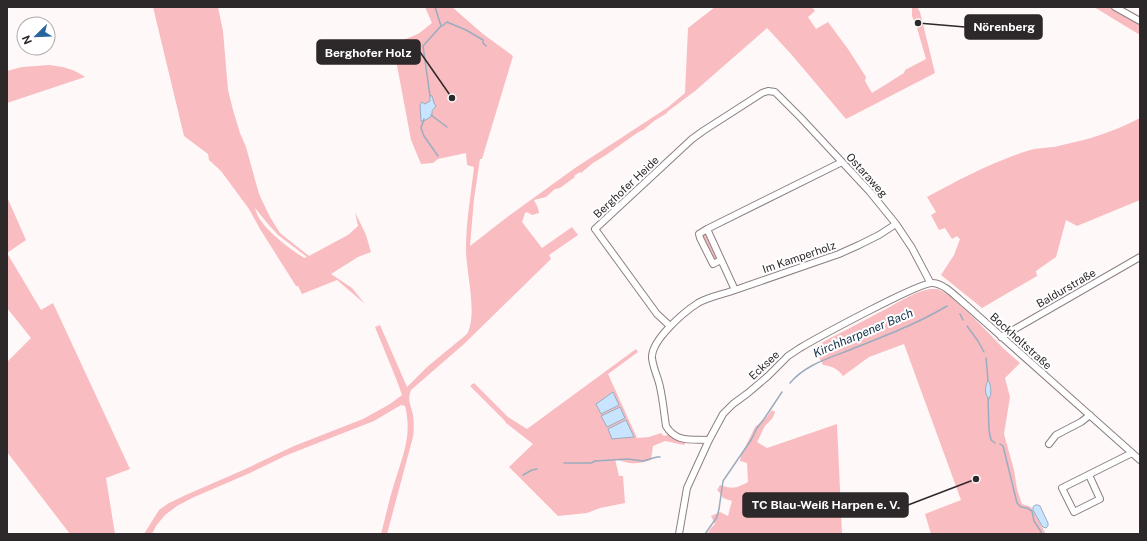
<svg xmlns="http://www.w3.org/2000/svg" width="1147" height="541" viewBox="0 0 1147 541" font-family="'Public Sans',sans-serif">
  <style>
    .green { fill: #f9bcc1; fill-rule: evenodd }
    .water { fill: #c8e4ff; stroke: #9aacbf }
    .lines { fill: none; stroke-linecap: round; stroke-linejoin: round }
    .stream { stroke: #9aacbf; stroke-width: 1.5 }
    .minor-casing { stroke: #8b8081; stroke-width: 8 }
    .minor { stroke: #fff; stroke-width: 6 }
    .labels { text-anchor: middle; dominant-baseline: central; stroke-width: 4; stroke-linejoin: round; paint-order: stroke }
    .street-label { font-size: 11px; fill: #2d2829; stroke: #fff }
    .water-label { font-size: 12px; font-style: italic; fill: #13304a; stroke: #fff }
    .leader { fill: none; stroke: #2d2829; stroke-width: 1.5 }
    .callout-dot { fill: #2d2829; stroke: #fff; stroke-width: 1.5 }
    .callout { fill: #2d2829; stroke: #2d2829; stroke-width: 1.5 }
    .callout-label { font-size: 12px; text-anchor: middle; font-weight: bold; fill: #fff }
  </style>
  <rect width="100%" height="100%" fill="#fff8f8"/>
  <path class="green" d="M 153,7 L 218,7 L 223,31 L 228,90 L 233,110 L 240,133 L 246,147 L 259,194 L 270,217 L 280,233 L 309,256 L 348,235 L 358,226 L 355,212 L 366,235 L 371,252 L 358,257 L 331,274 L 352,288 L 365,304 L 337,280 L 302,294 L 298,286 L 296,286 L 260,229 L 249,209 L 221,171 L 209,160 L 208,154 L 184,136 ZM 255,208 L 268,224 L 278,235 L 307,257 L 304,258 C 289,248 259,227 255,208 Z
    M 425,7 L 452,7 L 483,34 L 513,56 L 482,159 L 480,159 L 474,199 L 470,246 L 506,218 L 575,168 L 667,108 L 685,93 L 688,28 L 715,7 L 812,7 L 815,11 L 808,17 L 816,29 L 828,22 L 848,49 L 866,77 L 865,81 L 872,93 L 904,73 L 905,70 L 926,59 L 917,28 L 912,16 L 912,7 L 917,7 L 920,12 L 935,73 L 846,119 L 791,54 L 767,28 L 695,91 L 667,112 L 667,113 L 654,121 L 643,130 L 642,130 L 637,133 L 606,155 L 593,163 L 581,173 L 580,172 L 574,176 L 575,177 L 560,188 L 555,189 L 546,197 L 534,200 L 538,208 L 539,213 L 532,215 L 527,212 L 525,213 L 522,222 L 542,248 L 572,227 L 578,235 L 549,255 L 551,259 L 464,344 L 411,390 C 407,400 411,405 413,415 C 414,423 414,430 413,437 L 387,534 L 381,534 C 386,515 390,496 396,478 C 404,452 412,433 405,406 L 401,405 L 374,421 L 287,455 L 250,473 L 192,498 L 177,506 L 165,515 L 156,526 L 152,534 L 144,534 L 159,510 L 169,503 L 188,494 L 241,471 L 294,446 L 363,419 L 390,404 L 402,395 L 397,381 L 375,327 L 380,325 L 407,387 L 427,367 L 467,334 C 478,315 466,272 466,249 C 466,222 471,194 474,167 L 467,165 L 466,153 L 438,159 L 433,163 L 421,164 L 411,140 L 393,44 L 418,34 L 432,23 Z
    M 1094,7 L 1110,7 L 1140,24 L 1140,35 Z
    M 49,65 C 64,67 72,68 85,77 L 7,103 L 7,71 L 22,67 Z
    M 1140,118 L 1140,200 L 1077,226 L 1066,220 L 1056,257 L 1036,271 L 1037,276 L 982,308 L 941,275 L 954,255 L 960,239 L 957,236 L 952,239 L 945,228 L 939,230 L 931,215 L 936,212 L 927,197 C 960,179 994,161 1030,150 C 1038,148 1045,148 1054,147 C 1061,145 1068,144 1075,142 C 1095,138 1121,128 1140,118 Z
    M 7,197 L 26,240 L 7,253 Z
    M 705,233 L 707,234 L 718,258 L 716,259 L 713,259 L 702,236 L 703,234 Z
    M 7,253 L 41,310 L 53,303 L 130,469 L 106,478 L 115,534 L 70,534 L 7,452 L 7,362 L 31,338 L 7,308 Z
    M 930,289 L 938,289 L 950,296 L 973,317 L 1004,349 L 1020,363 L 1005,378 L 1010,397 L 1004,434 L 1014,470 L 1017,489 L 1022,504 L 1031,507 L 1046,534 L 931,534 L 925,514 L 961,500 L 904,344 L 869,357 L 843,376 C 838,369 832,366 823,365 L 814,347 C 837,334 860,323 882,311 C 898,303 913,292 930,289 Z
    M 636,349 L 638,352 L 608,374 L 637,438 L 649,437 L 661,433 L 664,436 L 671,434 L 676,439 L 687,441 L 684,445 L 665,441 L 653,446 L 651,460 C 636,465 630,464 615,459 L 619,476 L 623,476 L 625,503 L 600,508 L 587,513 L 558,516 L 509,467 L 533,444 L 506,423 L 504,420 L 470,386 L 474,383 L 508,417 L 527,429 Z
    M 772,410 L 775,412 C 772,421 771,419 765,426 C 762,431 760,437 757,442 L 767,448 L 837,424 L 842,534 L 707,534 L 711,528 L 715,524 L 711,516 L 720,512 L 728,516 L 732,501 L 723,498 L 720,493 L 717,490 L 720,485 C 733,489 735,489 748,482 L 747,463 L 740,461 L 741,456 L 755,427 L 765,419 Z"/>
  <path class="water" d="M 430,95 L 432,96 L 434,103 L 436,106 L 432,111 L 432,116 L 424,121 L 421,121 L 420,105 L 422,102 L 425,104 L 430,101 Z
    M 988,380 C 991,384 992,394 989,399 C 984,393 985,387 988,380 Z
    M 613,392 L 619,405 L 601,414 L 596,404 Z
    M 620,407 L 625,418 L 607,427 L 601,416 Z
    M 626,420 L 634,437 L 612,439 L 608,429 Z
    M 1035,505 L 1038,505 L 1040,506 L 1048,523 L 1048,526 L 1046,528 L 1043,527 L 1042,526 L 1033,510 L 1033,507 Z"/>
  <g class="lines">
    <path class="stream" d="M 442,26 L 447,22 L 466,30 L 483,40 L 483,43 L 486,46
      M 430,96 L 423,46 L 441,26 L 435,7
      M 431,115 L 447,127
      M 424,119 L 421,128 L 424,136 L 438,156
      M 960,314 L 963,320
      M 967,326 L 978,341 L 984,352
      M 986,358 L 988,380
      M 790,383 C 806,364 830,358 852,349 C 884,336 917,324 947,306
      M 988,398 L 989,430 L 991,440 L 995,443
      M 1000,444 L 1003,446 L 1017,503 L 1021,507 L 1027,508 L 1032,511 L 1034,521 L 1040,530 L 1042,534
      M 564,463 L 591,463 L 595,461 L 628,459 L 643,461 L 657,457 L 660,457
      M 523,475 L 532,470 L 537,469
      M 705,534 L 717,517 L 719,509 L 723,481 L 751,440 L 757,428 L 764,419 L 782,392"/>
    <defs>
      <path id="minor" d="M 1115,7 L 1140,21
        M 842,162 L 707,229 L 735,290 L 839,254 L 859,245 L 879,235 L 896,224
        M 707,229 L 699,234 L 700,238 L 713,264 L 721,260
        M 670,326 L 657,314 L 595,229 L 692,139 L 703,131 L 762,93 L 768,91 L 775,92 L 801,118 L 842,162 L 870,192 L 896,224 L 912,248 L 930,282
        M 1001,337 L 1140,257
        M 709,440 C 692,439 676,443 666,426 C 664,413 663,400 660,387 C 658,377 653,368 652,358 C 651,340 684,312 698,303 C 708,297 724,294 735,290
        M 1049,444 L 1056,435 L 1081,422 L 1090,415
        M 1089,475 L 1100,499 L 1074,512 L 1062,488 L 1132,453
        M 679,534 L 687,488 L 709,440 L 723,414 L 733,404 L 748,393 L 768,376 L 788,356 L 800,348 C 817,338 921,281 933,283 C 945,284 956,297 966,305 L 1140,460"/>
    </defs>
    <use href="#minor" class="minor-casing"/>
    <use href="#minor" class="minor"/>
  </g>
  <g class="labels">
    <g class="street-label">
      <text transform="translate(867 175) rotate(48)">Ostaraweg</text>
      <text transform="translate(626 187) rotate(-43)">Berghofer Heide</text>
      <text transform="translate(799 257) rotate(-19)">Im Kamperholz</text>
      <text transform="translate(1066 288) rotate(-30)">Baldurstraße</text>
      <text transform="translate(1021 341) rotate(42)">Bockholtstraße</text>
      <text transform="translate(764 365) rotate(-43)">Ecksee</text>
    </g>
    <g class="water-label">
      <text transform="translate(863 333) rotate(-23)">Kirchharpener Bach</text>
    </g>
  </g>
  <path class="leader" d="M918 23L965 27M452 98L420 52M976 479L908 505"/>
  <g class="callout-dot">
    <circle cx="918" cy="23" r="4"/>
    <circle cx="452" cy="98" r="4"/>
    <circle cx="976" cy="479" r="4"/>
  </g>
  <g class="callout">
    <rect x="965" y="15" width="77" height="24" rx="4"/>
    <rect x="317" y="40" width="103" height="24" rx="4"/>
    <rect x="743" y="493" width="165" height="24" rx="4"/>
  </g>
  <g class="callout-label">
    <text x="1004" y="31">Nörenberg</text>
    <text x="368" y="57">Berghofer Holz</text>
    <text x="826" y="509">TC Blau-Weiß Harpen e. V.</text>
  </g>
  <rect width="1147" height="541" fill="none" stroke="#2d2829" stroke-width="16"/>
  <g transform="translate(36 36) rotate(247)"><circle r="19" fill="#ffffff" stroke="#aba9a9"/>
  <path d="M0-3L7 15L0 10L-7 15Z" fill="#27669d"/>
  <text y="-6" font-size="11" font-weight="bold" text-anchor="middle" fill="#2d2829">N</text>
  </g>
</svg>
